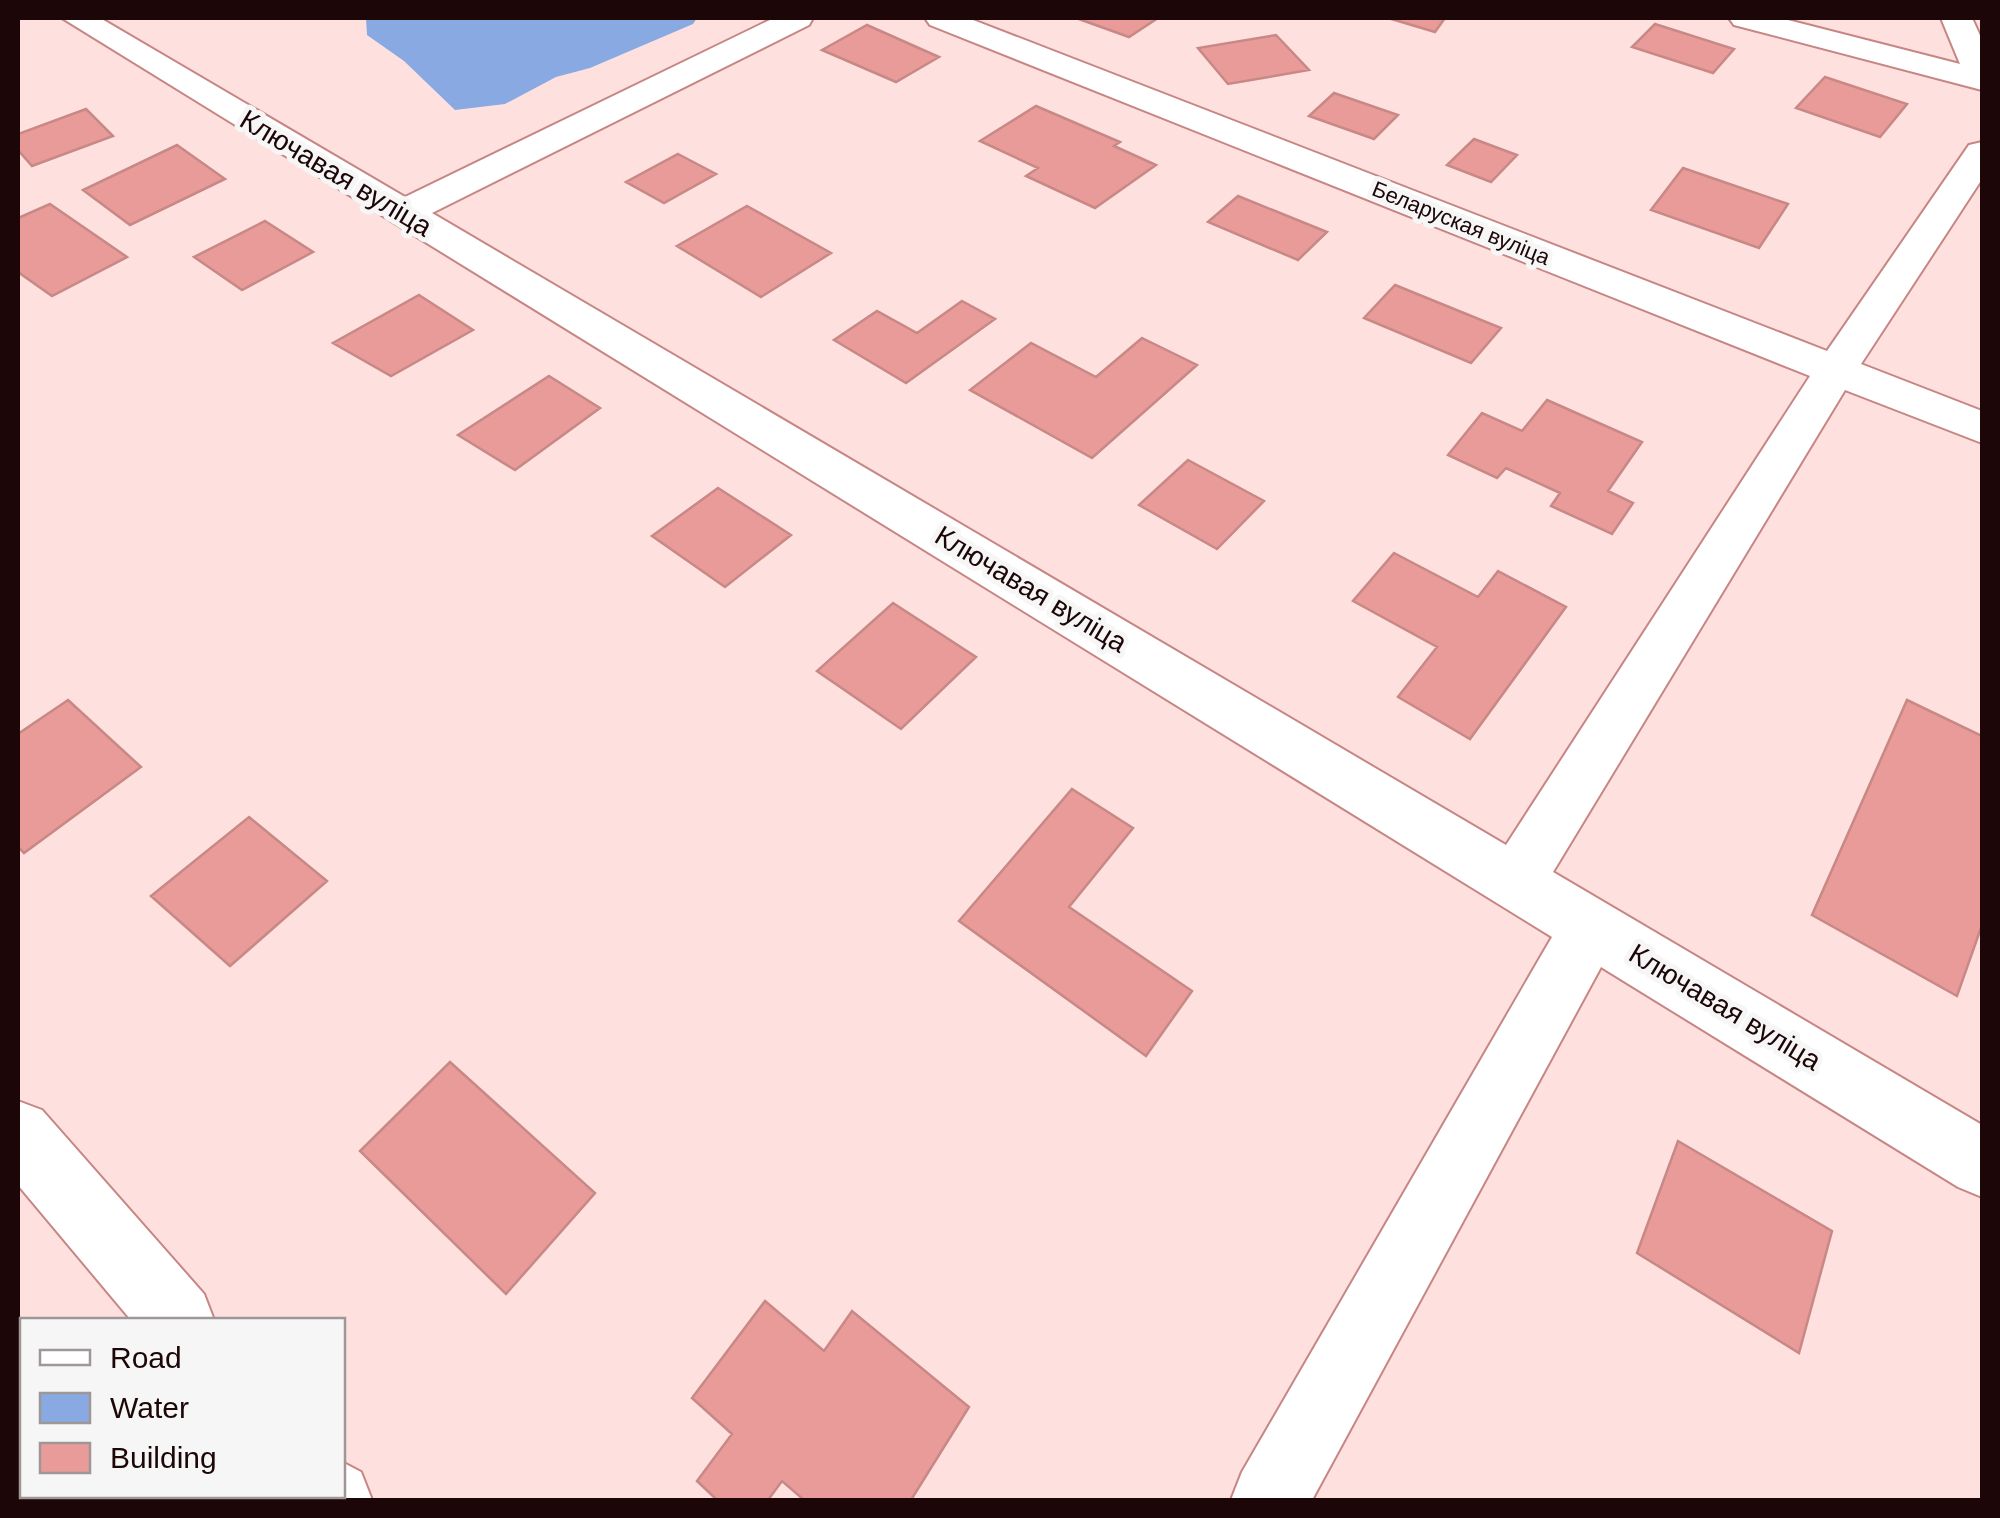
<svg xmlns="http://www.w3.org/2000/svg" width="2000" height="1518" viewBox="0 0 2000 1518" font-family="Arial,sans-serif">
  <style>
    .water { fill: #89a9e3 }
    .building { fill: #e89b98; stroke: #c88885; stroke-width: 2.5 }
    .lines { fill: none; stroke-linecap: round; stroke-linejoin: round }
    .minor-casing { stroke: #c68683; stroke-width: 4 }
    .minor { fill: #fff; fill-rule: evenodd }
    .labels { text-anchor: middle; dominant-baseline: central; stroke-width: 10; stroke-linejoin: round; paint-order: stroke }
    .far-street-label { font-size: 22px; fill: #1c0607; stroke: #f6f6f6 }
    .street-label { font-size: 28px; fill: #1c0607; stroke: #f6f6f6 }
  </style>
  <rect width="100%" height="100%" fill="#fee1df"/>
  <path class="water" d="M 366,18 L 697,18 L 693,24 L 590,68 L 556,77 L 505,104 L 455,110 L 404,61 L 367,35 Z"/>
  <path class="building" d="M 1076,18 L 1158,18 L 1129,37 Z
    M 1388,18 L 1445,18 L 1435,32 Z
    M 1655,24 L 1734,49 L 1713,73 L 1632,47 Z
    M 867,25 L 939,57 L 896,82 L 822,50 Z
    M 1276,35 L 1309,70 L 1228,84 L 1198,48 Z
    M 1825,77 L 1907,104 L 1880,137 L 1796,108 Z
    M 1334,93 L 1398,115 L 1374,139 L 1309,116 Z
    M 1036,106 L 1120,142 L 1114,146 L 1156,165 L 1095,208 L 1026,176 L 1038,168 L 980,141 Z
    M 86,109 L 113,136 L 32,166 L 18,150 L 18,134 Z
    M 1474,139 L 1517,155 L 1491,182 L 1447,165 Z
    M 177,145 L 225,179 L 130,225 L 83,190 Z
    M 678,154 L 716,174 L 664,203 L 626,182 Z
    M 1683,168 L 1788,204 L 1759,248 L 1651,210 Z
    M 1238,196 L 1327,232 L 1298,260 L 1208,222 Z
    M 50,204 L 127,257 L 52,296 L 18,272 L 18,218 Z
    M 747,206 L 831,253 L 761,297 L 677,246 Z
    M 265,221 L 313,252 L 242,290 L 194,257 Z
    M 1395,285 L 1501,328 L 1471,363 L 1364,318 Z
    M 419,295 L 473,330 L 391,376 L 333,343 Z
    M 962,301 L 995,319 L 906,383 L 834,340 L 877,311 L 917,333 Z
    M 1142,338 L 1197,365 L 1092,458 L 970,390 L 1031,343 L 1096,377 Z
    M 549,376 L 600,408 L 515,470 L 458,435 Z
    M 1547,400 L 1642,442 L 1608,491 L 1633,503 L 1612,534 L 1551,506 L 1560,493 L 1506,468 L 1497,478 L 1448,455 L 1482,413 L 1522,431 Z
    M 1188,460 L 1264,501 L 1217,549 L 1139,505 Z
    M 718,488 L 791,535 L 725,587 L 652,536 Z
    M 1394,553 L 1478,597 L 1498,571 L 1566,607 L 1470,739 L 1398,697 L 1437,647 L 1353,601 Z
    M 893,603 L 976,657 L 901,729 L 817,671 Z
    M 68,700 L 141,767 L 24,853 L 18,847 L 18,734 Z
    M 1907,700 L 1982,736 L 1982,925 L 1957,996 L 1812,915 Z
    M 1072,789 L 1133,828 L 1069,907 L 1192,991 L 1146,1056 L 959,921 Z
    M 249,817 L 327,881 L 230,966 L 151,896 Z
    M 450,1062 L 595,1193 L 506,1294 L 360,1151 Z
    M 1678,1141 L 1832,1231 L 1799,1353 L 1637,1253 Z
    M 765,1301 L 824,1351 L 852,1311 L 969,1407 L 911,1500 L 804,1500 L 782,1481 L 768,1500 L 717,1500 L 697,1481 L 732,1434 L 692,1398 Z"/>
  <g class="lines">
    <defs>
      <path id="minor" d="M 62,18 L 100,18 L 405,197 L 774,18 L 813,18 L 809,25 L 432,213 L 1506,845 L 1810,376 L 930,25 L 925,18 L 968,18 L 1827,351 L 1969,145 L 1982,142 L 1982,179 L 1861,364 L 1982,411 L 1982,443 L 1845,390 L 1553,872 L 1982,1125 L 1982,1197 L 1958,1187 L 1601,967 L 1312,1500 L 1231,1500 L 1242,1472 L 1552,937 Z
        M 1729,18 L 1780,18 L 1960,64 L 1941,18 L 1972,18 L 1982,40 L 1982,90 L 1734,25 Z
        M 18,1101 L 42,1110 L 204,1294 L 214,1320 L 131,1320 L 18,1185 Z
        M 342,1462 L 361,1472 L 372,1500 L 292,1500 L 290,1496 L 342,1496 Z"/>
    </defs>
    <use href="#minor" class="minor-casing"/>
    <use href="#minor" class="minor"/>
  </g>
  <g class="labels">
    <g class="far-street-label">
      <text transform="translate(1461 223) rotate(22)">Беларуская вуліца</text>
    </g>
    <g class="street-label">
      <text transform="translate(336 173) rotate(31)">Ключавая вуліца</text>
      <text transform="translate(1031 589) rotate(31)">Ключавая вуліца</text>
      <text transform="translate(1725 1007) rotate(31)">Ключавая вуліца</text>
    </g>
  </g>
  <rect width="2000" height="1518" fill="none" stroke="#1c0607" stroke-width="40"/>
  <rect x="20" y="1318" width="325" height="180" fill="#f6f6f6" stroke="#9f9696" stroke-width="2.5"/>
  <rect x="40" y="1350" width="50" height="15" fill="#ffffff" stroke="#9f9696" stroke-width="2.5"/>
  <text x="110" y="1368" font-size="30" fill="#1c0607">Road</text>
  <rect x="40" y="1393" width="50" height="30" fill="#89a9e3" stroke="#9f9696" stroke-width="2.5"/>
  <text x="110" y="1418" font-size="30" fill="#1c0607">Water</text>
  <rect x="40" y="1443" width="50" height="30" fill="#e89b98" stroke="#9f9696" stroke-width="2.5"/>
  <text x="110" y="1468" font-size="30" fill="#1c0607">Building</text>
</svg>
